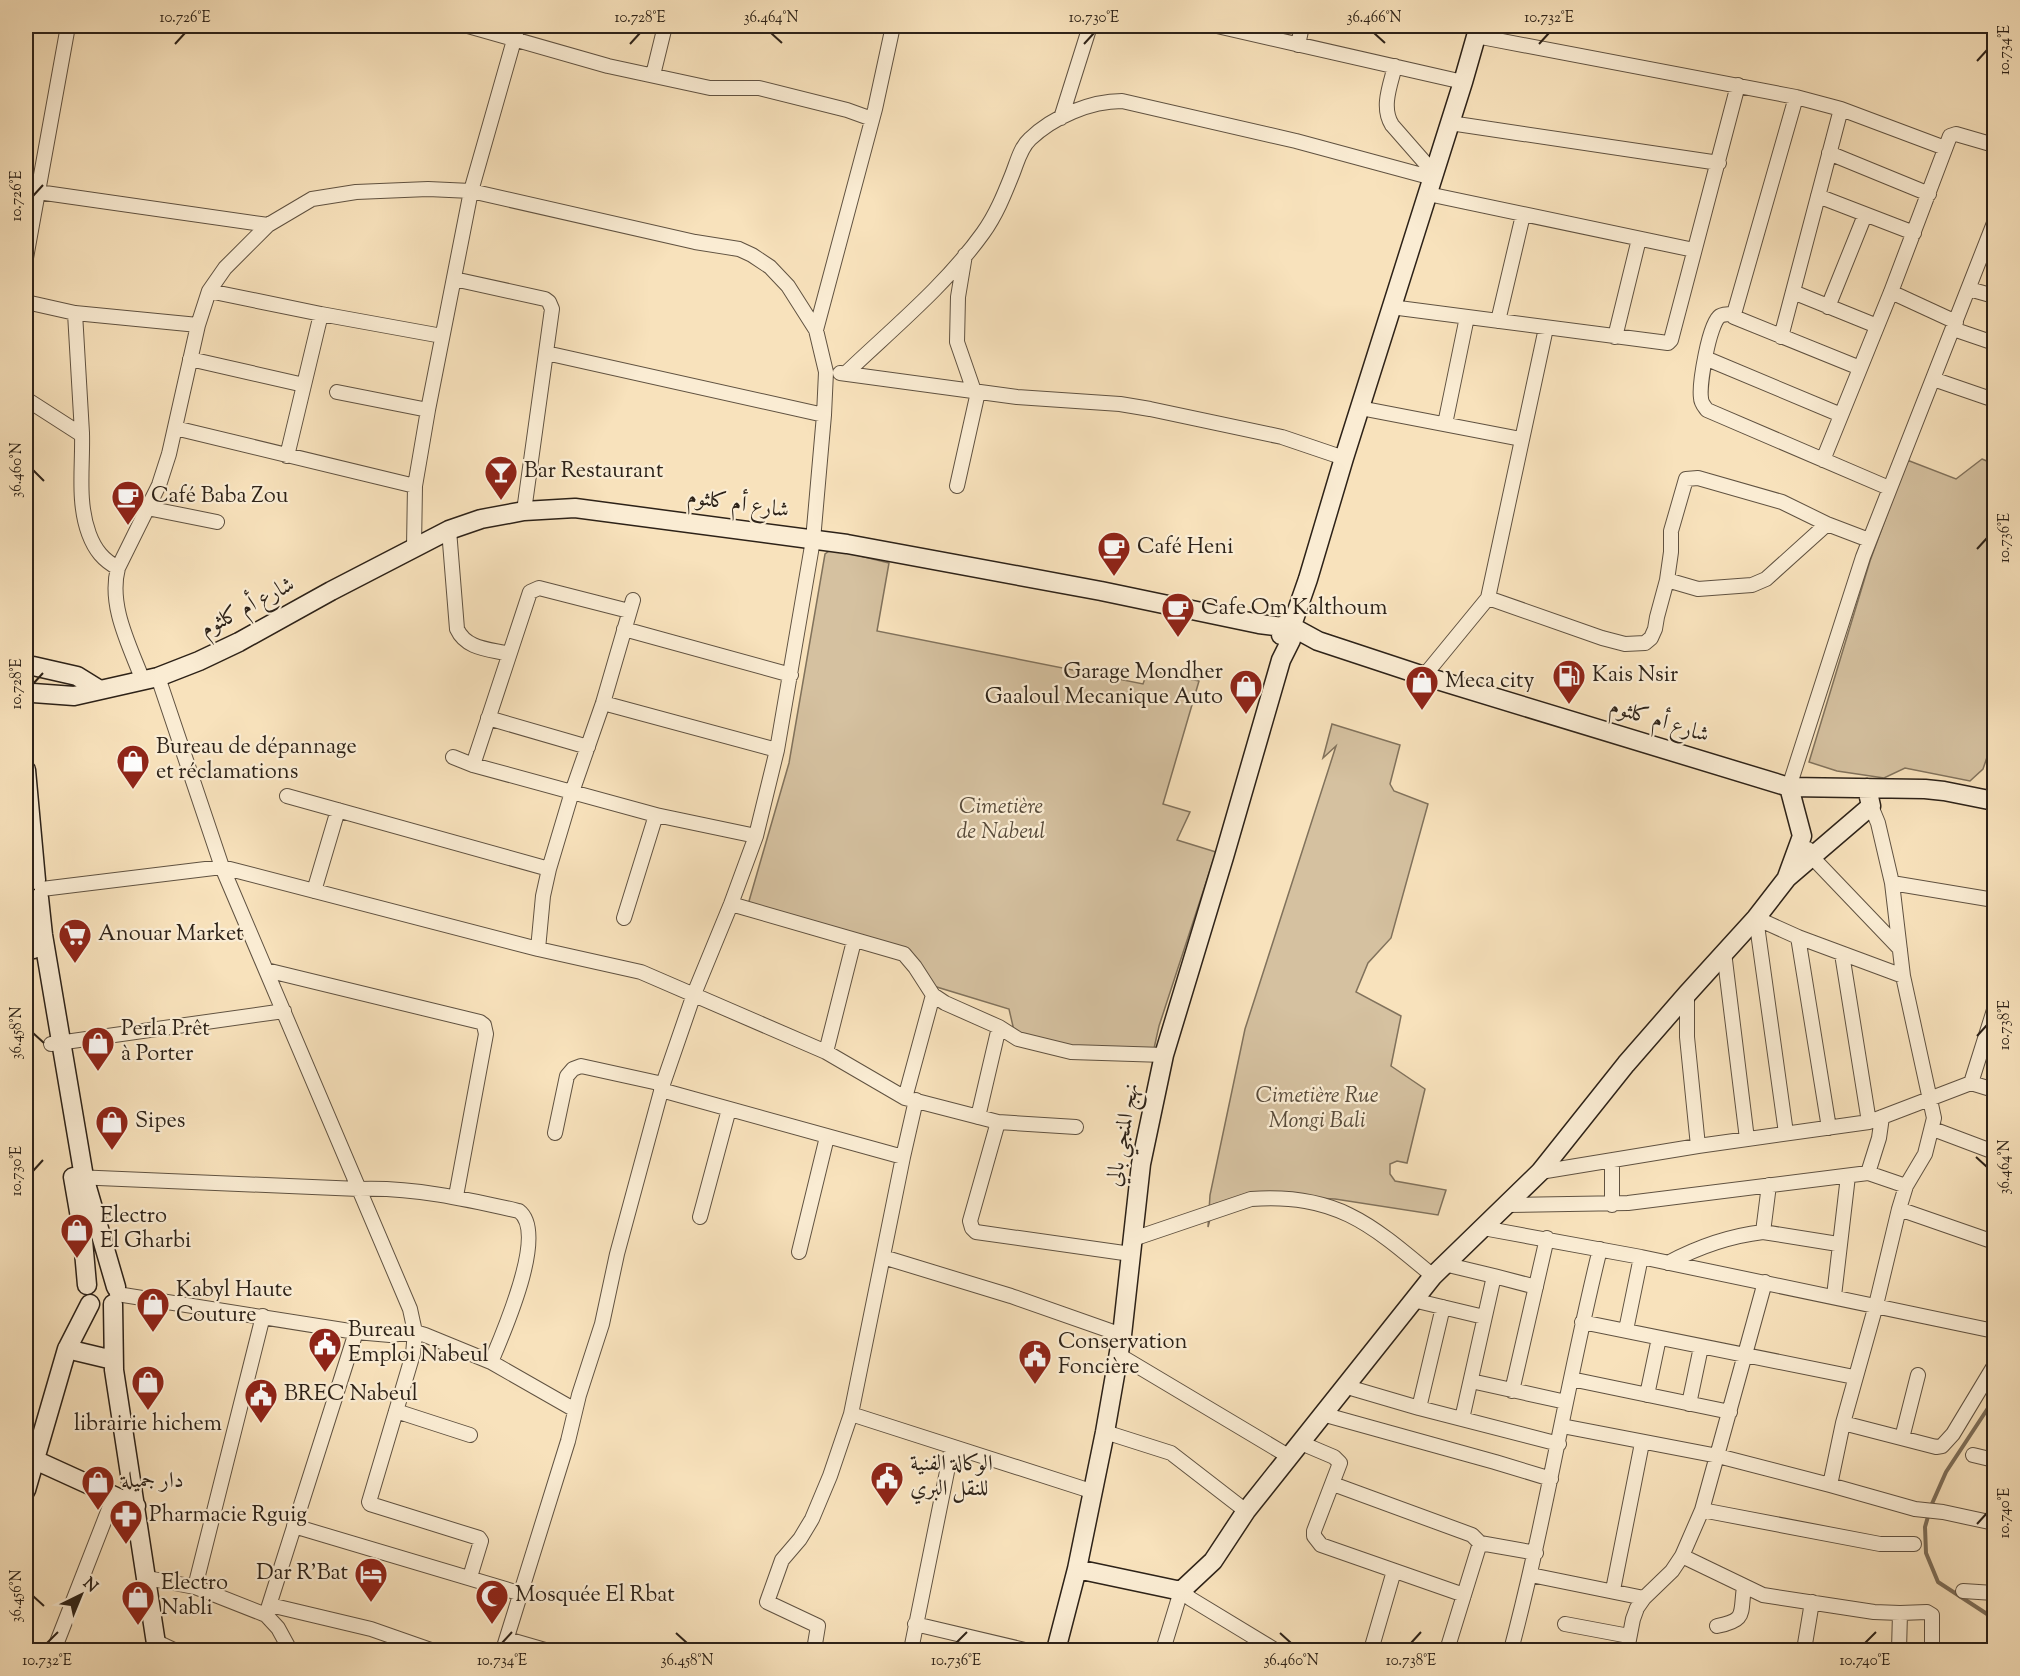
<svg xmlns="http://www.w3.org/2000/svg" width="2020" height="1676" viewBox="0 0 2020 1676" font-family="'Sorts Mill Goudy',Amiri,serif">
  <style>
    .green { fill: #d5c1a0; stroke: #81725c; stroke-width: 1.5 }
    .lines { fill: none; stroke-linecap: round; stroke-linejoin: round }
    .stream { stroke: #7d6e59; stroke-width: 4 }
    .street-casing { stroke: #605241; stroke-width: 16 }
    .secondary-casing { stroke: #2d2218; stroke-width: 21 }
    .street { stroke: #faecd3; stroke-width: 14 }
    .secondary { stroke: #faecd3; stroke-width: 18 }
    .ticks { fill: none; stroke: #2d2218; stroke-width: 2 }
    .labels { text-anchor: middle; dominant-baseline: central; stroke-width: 4.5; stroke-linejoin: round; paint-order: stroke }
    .poi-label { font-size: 22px; fill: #2d2218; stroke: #faecd3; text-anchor: start }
    .street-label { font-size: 22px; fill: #2d2218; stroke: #faecd3 }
    .park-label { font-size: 22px; font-style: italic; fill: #574a3a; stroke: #faecd3 }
    .neatline { fill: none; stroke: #2d2218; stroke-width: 2 }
    .ticks-label { font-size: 15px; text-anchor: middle; fill: #2d2218 }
  </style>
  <rect width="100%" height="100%" fill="#f8e2bc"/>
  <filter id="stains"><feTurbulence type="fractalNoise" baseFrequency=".00333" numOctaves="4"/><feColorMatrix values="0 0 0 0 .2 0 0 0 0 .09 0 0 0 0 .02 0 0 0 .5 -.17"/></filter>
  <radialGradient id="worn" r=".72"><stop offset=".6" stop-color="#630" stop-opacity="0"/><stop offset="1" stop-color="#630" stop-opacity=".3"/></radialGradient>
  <path class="green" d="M 1982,459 L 1994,464 L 1994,737 L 1983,769 L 1970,781 L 1905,768 L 1884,778 L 1837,771 L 1809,762 L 1870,561 L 1907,460 L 1956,479 Z
    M 832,549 L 889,563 L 877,631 L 1143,684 L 1148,670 L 1199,681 L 1163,804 L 1190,812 L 1177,840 L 1216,852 L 1159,1026 L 1153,1053 L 1060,1049 L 1021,1033 L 1015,1035 L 1009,1009 L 927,984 L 909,953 L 747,908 L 789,763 L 825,554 Z
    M 1332,724 L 1400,745 L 1390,784 L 1394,791 L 1428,804 L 1391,938 L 1368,963 L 1356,992 L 1401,1016 L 1391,1066 L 1425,1089 L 1407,1163 L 1397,1161 L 1390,1164 L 1390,1174 L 1395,1181 L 1446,1190 L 1438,1215 L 1335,1199 L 1257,1195 L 1214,1204 L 1208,1227 L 1210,1195 L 1245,1029 L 1336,746 L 1323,758 Z"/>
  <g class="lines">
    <path class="stream" d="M 1931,1506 L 1946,1472 L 1994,1399
      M 1929,1513 L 1925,1527 L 1926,1553 L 1938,1582 L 1987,1614 L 1992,1623 L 1992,1650"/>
    <defs>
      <path id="street" d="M 468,26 L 608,66 L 710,88 L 759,88 L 847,110 L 872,119
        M 1217,26 L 1463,82
        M 1476,36 L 1796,97 L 1841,109 L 1945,148
        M 1298,45 L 1302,26
        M 1395,66 C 1390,86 1381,107 1392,125 L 1434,173
        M 653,75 L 665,26
        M 1796,97 L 1734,314 L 1734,317 L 1860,368
        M 1061,118 L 1090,26
        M 1450,123 L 1719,163
        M 1829,153 L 1929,194
        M 38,192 L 268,225
        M 1428,194 L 1694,250
        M 1818,196 L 1914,233
        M 965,255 L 958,297 L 957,342 L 974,391
        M 26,258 L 68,26
        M 454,279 L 545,299 L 549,302 L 552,309 L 524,511
        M 1969,289 L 1994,296
        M 209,291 L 321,314 L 442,336
        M 1793,292 L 1877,326
        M 1891,292 L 1956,322
        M 26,302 L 75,313 L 198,325
        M 1391,307 L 1668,343 L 1671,340 L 1738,85
        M 1828,307 L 1865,215
        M 75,313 C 77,353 80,393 82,433 C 83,466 77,502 89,534 C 95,550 103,560 118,568
        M 1734,314 C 1730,314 1723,314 1720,316 C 1709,323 1699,385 1701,398 C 1701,403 1704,406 1707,410 L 1889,488
        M 1498,321 L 1523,215
        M 1953,329 L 1994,343
        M 816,330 L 875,109 L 893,26
        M 1615,337 L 1639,239
        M 1781,337 L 1841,109
        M 546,353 L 824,415
        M 1705,358 L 1841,415
        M 190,359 L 304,385
        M 840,373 L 1017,397 L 1120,404 L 1150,409 L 1282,437 L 1344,458
        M 845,374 C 892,329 945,286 983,233 C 996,215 1004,195 1012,175 C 1017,163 1020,148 1030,139 C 1053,117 1090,101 1122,101 L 1296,141 L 1433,178
        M 1933,379 L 1994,400
        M 337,392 L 428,410
        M 26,399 L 82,435
        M 1360,408 L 1521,439
        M 1445,424 L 1467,317
        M 175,428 L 415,486
        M 287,456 L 321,314
        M 1823,460 L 1891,292 L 1950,136 L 1956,134 L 1994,145
        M 957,486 L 978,392
        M 147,508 L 217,522
        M 449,530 L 457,629 C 466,649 489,649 509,654
        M 414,547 L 415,486 L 428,410 L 471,191 L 518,26
        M 1667,580 L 1671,552 L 1671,531 L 1686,479 L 1698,478 L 1782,502 L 1827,524 L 1869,540
        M 1488,598 L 1602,638 L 1625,644 L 1645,643 L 1651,638 L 1655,629 L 1657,617 L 1667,580 L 1698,589 L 1752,585 L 1766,579 L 1827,524
        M 624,629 L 791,675
        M 1424,676 L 1488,598 L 1546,328
        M 158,677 L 222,867 L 410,1309 L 415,1332 L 413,1354 L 369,1502 L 370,1504 L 479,1538 L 481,1541 L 470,1577
        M 143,681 C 130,646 108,606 118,568 L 159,485 L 169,454 L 198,325 L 209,291 L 225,268 L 268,225 L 312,199 L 356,192 L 428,189 L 471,191 L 695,242 L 739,249 L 752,255 L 770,267 L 788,286 L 816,330 L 826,372 L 824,415 L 813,540 L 777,750 L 756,836 L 731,904 L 694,994 L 663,1084 L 617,1254 L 602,1324 L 579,1395 L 568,1441 L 503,1650
        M 603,703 L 777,750
        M 488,718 L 588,747
        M 453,757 L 473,765 L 656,815 L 756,836
        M 473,765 L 530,592 L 539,588 L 629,611
        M 1789,787 L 1863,557 L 1994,223
        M 287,796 L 549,869
        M 1808,849 L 1811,856 L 1900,949
        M 1892,883 L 1994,900
        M 42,889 L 222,867 L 538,949 L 641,972 L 826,1052 L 905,1098 L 998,1122 L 1076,1127
        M 314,891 L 338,810
        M 731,904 L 904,954 L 915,967 L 933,995 L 945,1003 L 999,1027 L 1018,1039 L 1071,1052 L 1164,1055
        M 624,918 L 656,815
        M 1756,918 L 1786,1133
        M 1756,918 L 1798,937 L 1903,976
        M 1798,937 L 1829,1128
        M 538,949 L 543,896 L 549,869 L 572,792 L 603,703 L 633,600
        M 1724,952 L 1747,1139
        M 1842,954 L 1869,1122
        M 266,970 L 480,1022 L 484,1025 L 486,1034 L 456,1196
        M 1687,994 L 1687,1037 L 1698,1146
        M 51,1044 L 284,1011
        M 826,1052 L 854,941
        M 1971,1083 L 1994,1090
        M 661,1090 L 903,1157
        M 905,1098 L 933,995
        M 978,1117 L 999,1027
        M 998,1122 L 970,1221 L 972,1228 L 976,1232 L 1131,1254
        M 1933,1129 L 1994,1152
        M 555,1133 L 567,1076 L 573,1069 L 581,1066 L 663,1084
        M 1540,1172 L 1698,1146 L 1869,1122 L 1971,1083 L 1994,1010
        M 1868,1173 L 1879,1138 L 1882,1117
        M 75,1177 L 359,1189 C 414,1187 466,1199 519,1211 C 548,1233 503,1333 491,1362
        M 1769,1185 L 1763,1232 L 1838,1244
        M 1508,1205 L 1628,1203 L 1868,1173 L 1906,1186
        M 1612,1205 L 1612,1161
        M 1899,1209 L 1994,1242
        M 700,1217 L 729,1109
        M 1483,1228 L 1641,1257 L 1994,1331
        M 1133,1239 L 1251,1199 C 1336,1193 1371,1224 1433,1276
        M 799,1252 L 827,1137
        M 883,1257 L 1011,1296 L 1122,1335
        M 1668,1263 C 1698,1247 1729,1236 1763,1232
        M 1444,1264 L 1494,1276 L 1462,1419
        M 1494,1276 L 1536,1287
        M 117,1294 L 356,1332 L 390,1335 L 415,1332 L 425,1335 L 491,1362 L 575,1410
        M 1834,1296 L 1848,1176
        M 1413,1300 L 1484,1317
        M 1582,1322 L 1854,1377
        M 1626,1330 L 1641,1257
        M 1119,1355 L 1290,1457
        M 1571,1379 L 1730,1412
        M 1471,1381 L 1566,1402
        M 1344,1386 L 1419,1408 L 1559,1444
        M 1512,1391 L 1547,1238
        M 1647,1395 L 1659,1338
        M 1689,1404 L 1701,1347
        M 1419,1408 L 1443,1307
        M 396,1411 L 470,1435
        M 851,1414 L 1094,1492
        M 1322,1414 L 1495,1462 L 1551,1479
        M 1843,1423 L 1936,1447 L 1942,1446 L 1953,1434 L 1994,1366
        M 1562,1426 L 1718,1456 L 1830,1485 L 1915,1509 L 1943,1512 L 1994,1523
        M 1105,1432 L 1171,1453 L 1246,1511
        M 1902,1438 L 1918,1375
        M 1301,1443 L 1334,1457 L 1340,1463 L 1314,1531 L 1314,1536 L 1321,1545 L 1464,1595
        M 1973,1455 L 1994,1460
        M 1333,1484 L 1472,1535 L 1480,1543 L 1536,1553
        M 1830,1485 L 1843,1423 L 1876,1305 L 1899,1209 L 1906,1186 L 1925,1154 L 1934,1118 L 1903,976 L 1892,883 L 1878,823 L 1871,806
        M 1702,1510 L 1880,1544 L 1914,1544
        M 294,1526 L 522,1594
        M 1682,1556 L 1763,1595 L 1874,1612 L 1900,1613 L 1927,1612 L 1932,1615 L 1932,1650
        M 1531,1575 L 1644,1598
        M 147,1578 L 195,1587 L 266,1615 L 278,1628 L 290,1650
        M 195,1587 L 263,1316
        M 1613,1590 L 1642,1443
        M 1963,1591 L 1994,1593
        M 270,1605 L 371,1629 L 431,1650
        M 266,1615 L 356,1332
        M 915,1624 L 1025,1650
        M 1565,1624 L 1629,1636
        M 1717,1626 C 1747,1620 1740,1614 1744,1587
        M 507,1639 L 545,1650
        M 157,1642 L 174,1650
        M 54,1650 L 114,1496
        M 814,1650 L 818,1626 L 767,1602 L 782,1560 L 800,1539 L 812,1519 L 830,1476 L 851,1414 L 903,1157 L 916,1100
        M 911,1650 L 952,1447
        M 1163,1650 L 1181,1591 L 1191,1599 L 1275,1650
        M 1371,1650 L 1394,1571
        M 1447,1650 L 1480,1543
        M 1511,1650 C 1546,1518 1567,1382 1600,1249
        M 1627,1650 L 1633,1619 L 1637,1608 L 1644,1598 L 1672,1571 L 1682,1556 L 1702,1510 L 1765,1282
        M 1804,1650 L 1812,1602
        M 1899,1650 L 1900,1613"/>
      <path id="secondary" d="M 1292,625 L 1308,579 L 1344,458 L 1463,82 L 1479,26
        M 1281,635 L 1282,627 L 1285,624 L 1292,625 L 1296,629 L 1318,641 L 1424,676 L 1789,787 L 1925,789 L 1944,791 L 1994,801
        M 33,666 L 77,676 L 98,689
        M 33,693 L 74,696 L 158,677 L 199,661 L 239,642 L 331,591 L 449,530 L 481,519 L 524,511 L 575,508 L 847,544 L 1101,591 L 1259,624 L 1282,627
        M 26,770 L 36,880
        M 1787,877 L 1802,836 L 1789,787
        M 39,898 L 43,935 L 84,1177 L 116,1287
        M 26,906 L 34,949
        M 73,1177 L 82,1229 L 87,1285
        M 113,1304 L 114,1370 L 157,1650
        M 67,1349 L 113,1360
        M 26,1458 L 35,1460 L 136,1506
        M 26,1490 L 67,1349 L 90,1304
        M 1077,1569 L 1181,1591 L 1213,1561 L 1246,1511 L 1433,1276 L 1540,1172 L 1626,1064 L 1687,994 L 1756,918 L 1787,878 L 1871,806 L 1867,788
        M 1056,1650 L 1077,1569 L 1105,1432 L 1122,1335 L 1141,1164 L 1164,1055 L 1224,857 L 1281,660 L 1291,640"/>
    </defs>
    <use href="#street" class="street-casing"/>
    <use href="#secondary" class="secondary-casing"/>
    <use href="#street" class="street"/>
    <use href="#secondary" class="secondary"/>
  </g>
  <path class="ticks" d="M 771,33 L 782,43M 1374,33 L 1385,43M 175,44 L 185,33M 630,44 L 640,33M 1084,44 L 1094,33M 1539,44 L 1549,33M 1977,61 L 1987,50M 33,196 L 43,185M 33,470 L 44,481M 1977,549 L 1987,538M 33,684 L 43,673M 33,1033 L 44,1043M 1977,1036 L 1987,1025M 1976,1157 L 1987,1167M 33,1171 L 43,1160M 1977,1524 L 1987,1513M 33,1596 L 44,1606M 676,1633 L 687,1643M 1280,1633 L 1291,1643M 47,1643 L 58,1632M 502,1643 L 512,1632M 956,1643 L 967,1632M 1411,1643 L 1421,1632M 1865,1643 L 1876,1632"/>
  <defs>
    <symbol id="bar-pin" viewBox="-11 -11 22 30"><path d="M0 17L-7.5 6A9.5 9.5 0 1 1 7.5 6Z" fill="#8f2418" stroke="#faecd3"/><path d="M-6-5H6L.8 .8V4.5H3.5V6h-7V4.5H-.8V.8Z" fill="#fff"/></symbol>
    <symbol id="cafe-pin" viewBox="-11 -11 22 30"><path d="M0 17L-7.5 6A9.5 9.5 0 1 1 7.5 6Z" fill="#8f2418" stroke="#faecd3"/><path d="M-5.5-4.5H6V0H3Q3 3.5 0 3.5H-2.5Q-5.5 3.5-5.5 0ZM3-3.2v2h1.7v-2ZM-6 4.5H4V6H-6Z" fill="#fff"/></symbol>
    <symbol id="fuel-pin" viewBox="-11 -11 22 30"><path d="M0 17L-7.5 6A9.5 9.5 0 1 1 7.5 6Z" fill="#8f2418" stroke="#faecd3"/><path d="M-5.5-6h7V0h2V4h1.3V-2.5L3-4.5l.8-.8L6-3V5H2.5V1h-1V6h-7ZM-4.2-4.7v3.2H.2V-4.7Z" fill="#fff"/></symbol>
    <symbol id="shop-pin" viewBox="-11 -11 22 30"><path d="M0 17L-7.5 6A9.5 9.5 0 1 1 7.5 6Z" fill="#8f2418" stroke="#faecd3"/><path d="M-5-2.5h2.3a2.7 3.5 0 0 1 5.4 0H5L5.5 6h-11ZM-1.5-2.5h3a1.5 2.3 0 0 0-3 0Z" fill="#fff"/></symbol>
    <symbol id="supermarket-pin" viewBox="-11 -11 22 30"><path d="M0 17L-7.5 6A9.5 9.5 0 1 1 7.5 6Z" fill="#8f2418" stroke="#faecd3"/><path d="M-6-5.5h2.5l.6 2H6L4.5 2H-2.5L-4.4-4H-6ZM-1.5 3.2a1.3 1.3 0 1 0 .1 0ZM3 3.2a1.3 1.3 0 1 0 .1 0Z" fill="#fff"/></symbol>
    <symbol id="civic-pin" viewBox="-11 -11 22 30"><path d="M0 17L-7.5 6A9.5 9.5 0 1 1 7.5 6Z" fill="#8f2418" stroke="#faecd3"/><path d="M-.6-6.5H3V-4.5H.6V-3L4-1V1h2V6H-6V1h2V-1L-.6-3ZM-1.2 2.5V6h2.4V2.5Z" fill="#fff"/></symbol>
    <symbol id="pharmacy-pin" viewBox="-11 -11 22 30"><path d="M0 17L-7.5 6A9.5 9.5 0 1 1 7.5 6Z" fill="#8f2418" stroke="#faecd3"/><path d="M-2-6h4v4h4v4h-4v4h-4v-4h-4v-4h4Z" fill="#fff"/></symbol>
    <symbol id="hotel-pin" viewBox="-11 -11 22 30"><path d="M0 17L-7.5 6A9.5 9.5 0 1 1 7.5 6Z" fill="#8f2418" stroke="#faecd3"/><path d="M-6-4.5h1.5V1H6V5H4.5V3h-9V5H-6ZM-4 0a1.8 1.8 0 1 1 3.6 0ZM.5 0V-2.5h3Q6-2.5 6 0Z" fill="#fff"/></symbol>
    <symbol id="mosque-pin" viewBox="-11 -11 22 30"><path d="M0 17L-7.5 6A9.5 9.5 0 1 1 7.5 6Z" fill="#8f2418" stroke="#faecd3"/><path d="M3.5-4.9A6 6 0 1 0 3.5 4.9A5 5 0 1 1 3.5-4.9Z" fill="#fff"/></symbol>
  </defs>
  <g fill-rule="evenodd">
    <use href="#bar-pin" x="482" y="453" width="38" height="52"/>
    <use href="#cafe-pin" x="109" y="478" width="38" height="52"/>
    <use href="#cafe-pin" x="1095" y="529" width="38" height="52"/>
    <use href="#cafe-pin" x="1159" y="590" width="38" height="52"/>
    <use href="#fuel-pin" x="1550" y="657" width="38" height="52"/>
    <use href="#shop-pin" x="1403" y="663" width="38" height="52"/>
    <use href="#shop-pin" x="1227" y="667" width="38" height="52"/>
    <use href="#shop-pin" x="114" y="742" width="38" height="52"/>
    <use href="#supermarket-pin" x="56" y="916" width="38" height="52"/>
    <use href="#shop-pin" x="79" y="1024" width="38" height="52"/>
    <use href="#shop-pin" x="93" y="1103" width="38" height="52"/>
    <use href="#shop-pin" x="58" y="1211" width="38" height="52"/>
    <use href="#shop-pin" x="134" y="1285" width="38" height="52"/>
    <use href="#civic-pin" x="306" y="1325" width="38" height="52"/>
    <use href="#civic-pin" x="1016" y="1337" width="38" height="52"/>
    <use href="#shop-pin" x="129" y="1363" width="38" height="52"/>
    <use href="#civic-pin" x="242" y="1376" width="38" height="52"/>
    <use href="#civic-pin" x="868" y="1459" width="38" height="52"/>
    <use href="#shop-pin" x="79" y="1463" width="38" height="52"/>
    <use href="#pharmacy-pin" x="107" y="1497" width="38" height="52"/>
    <use href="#hotel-pin" x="352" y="1555" width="38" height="52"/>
    <use href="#mosque-pin" x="473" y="1577" width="38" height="52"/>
    <use href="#shop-pin" x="119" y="1578" width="38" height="52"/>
  </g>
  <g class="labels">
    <g class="poi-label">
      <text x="524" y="472">Bar Restaurant</text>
      <text x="151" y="497">Café Baba Zou</text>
      <text x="1137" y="548">Café Heni</text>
      <text x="1201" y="609">Cafe Om Kalthoum</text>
      <text x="1223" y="673" text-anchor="end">Garage Mondher<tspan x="1223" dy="25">Gaaloul Mecanique Auto</tspan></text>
      <text x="1592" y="676">Kais Nsir</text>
      <text x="1445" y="682">Meca city</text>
      <text x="156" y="748">Bureau de dépannage<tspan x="156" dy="25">et réclamations</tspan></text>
      <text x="98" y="935">Anouar Market</text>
      <text x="121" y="1030">Perla Prêt<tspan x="121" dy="25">à Porter</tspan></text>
      <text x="135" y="1122">Sipes</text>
      <text x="100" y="1217">Electro<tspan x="100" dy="25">El Gharbi</tspan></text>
      <text x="176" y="1291">Kabyl Haute<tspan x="176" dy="25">Couture</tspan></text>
      <text x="348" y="1331">Bureau<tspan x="348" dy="25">Emploi Nabeul</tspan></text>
      <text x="1058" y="1343">Conservation<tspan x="1058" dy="25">Foncière</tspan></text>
      <text x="284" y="1395">BREC Nabeul</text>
      <text x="148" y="1425" text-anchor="middle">librairie hichem</text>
      <text x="910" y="1465">الوكالة الفنية<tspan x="910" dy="25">للنقل البري</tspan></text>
      <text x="121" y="1482">دار جميلة</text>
      <text x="149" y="1516">Pharmacie Rguig</text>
      <text x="348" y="1574" text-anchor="end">Dar R'Bat</text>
      <text x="161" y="1584">Electro<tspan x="161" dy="25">Nabli</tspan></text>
      <text x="515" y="1596">Mosquée El Rbat</text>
    </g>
    <g class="street-label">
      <text transform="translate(738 505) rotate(8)">شارع أم كلثوم</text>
      <text transform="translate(248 608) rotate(-28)">شارع أم كلثوم</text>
      <text transform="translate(1659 722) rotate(17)">شارع أم كلثوم</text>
      <text transform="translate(1124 1135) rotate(-80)">نهج المنجي بالي</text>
    </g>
    <g class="park-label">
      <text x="1001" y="808">Cimetière<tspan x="1001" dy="25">de Nabeul</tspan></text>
      <text x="1317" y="1097">Cimetière Rue<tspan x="1317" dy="25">Mongi Bali</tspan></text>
    </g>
  </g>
  <rect width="2020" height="1676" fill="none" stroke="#f8e2bc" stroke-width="66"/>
  <g transform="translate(81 1595) rotate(43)" stroke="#faecd3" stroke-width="4.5" paint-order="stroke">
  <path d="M0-4.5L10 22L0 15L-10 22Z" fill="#2d2218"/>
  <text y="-9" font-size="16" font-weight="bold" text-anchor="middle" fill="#2d2218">N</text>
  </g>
  <rect x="33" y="33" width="1954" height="1610" class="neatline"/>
  <g class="ticks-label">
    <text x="185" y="22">10.726°E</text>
    <text x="640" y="22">10.728°E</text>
    <text x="771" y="22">36.464°N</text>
    <text x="1094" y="22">10.730°E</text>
    <text x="1374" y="22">36.466°N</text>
    <text x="1549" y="22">10.732°E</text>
    <text transform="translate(2004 50) rotate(-90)" y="5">10.734°E</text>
    <text transform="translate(16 196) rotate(-90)" y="5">10.726°E</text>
    <text transform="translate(16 470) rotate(-90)" y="5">36.460°N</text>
    <text transform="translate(2004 538) rotate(-90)" y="5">10.736°E</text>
    <text transform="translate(16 684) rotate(-90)" y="5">10.728°E</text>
    <text transform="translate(2004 1025) rotate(-90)" y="5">10.738°E</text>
    <text transform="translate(16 1033) rotate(-90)" y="5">36.458°N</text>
    <text transform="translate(2004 1167) rotate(-90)" y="5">36.464°N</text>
    <text transform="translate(16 1171) rotate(-90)" y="5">10.730°E</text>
    <text transform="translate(2004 1513) rotate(-90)" y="5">10.740°E</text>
    <text transform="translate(16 1596) rotate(-90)" y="5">36.456°N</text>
    <text x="47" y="1665">10.732°E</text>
    <text x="502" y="1665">10.734°E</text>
    <text x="687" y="1665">36.458°N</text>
    <text x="956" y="1665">10.736°E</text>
    <text x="1291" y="1665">36.460°N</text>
    <text x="1411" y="1665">10.738°E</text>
    <text x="1865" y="1665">10.740°E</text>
  </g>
  <rect width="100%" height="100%" filter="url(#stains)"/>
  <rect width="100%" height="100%" fill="url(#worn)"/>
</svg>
